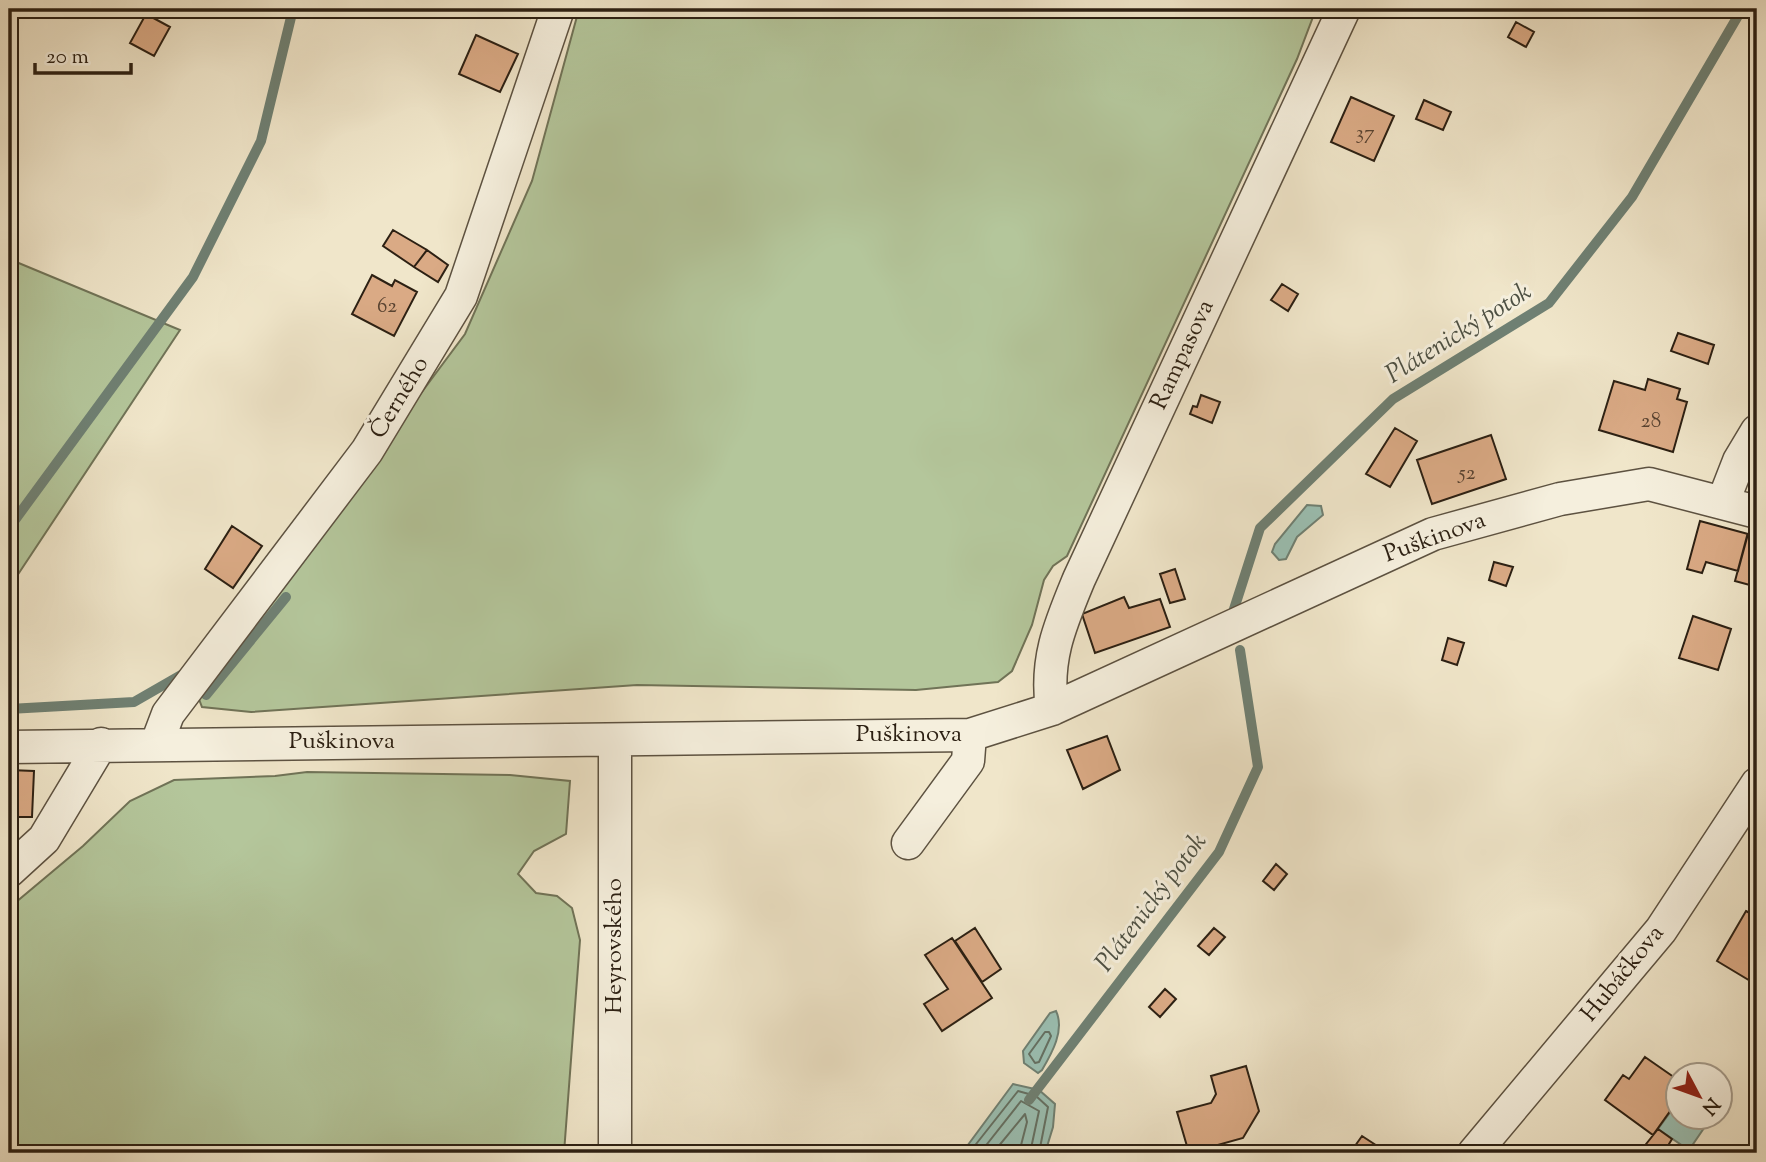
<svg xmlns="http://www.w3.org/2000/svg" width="1766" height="1162" viewBox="0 0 1766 1162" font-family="'Sorts Mill Goudy',serif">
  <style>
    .green { fill: #b4c69b; stroke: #707357; stroke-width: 2 }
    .water { fill: #9bc0b3; stroke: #6f8073; stroke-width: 2 }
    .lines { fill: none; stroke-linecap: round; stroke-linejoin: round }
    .shore { stroke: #647063; stroke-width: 2 }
    .stream { stroke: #6f8073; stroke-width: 10 }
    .building { fill: #daaa85; stroke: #2c2013; stroke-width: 2 }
    .street-casing { stroke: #5d5241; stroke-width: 35 }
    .street { stroke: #f5efdd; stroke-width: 32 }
    .labels { text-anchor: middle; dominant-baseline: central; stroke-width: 6; stroke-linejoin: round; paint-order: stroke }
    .number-label { font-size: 21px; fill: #584230 }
    .street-label { font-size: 24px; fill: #2c2013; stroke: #f5efdd }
    .water-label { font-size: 26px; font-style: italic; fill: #4d5043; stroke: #f5efdd }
  </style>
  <rect width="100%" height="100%" fill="#f0e6ca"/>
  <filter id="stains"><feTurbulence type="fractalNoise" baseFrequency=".00286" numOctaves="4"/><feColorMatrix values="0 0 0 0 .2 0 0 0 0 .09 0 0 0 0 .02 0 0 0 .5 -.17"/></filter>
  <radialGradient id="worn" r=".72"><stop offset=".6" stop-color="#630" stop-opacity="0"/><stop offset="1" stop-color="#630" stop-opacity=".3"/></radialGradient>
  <path class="green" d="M 579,9 L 1316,9 L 1297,59 L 1067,556 L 1053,566 L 1044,580 L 1032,625 L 1012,671 L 998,682 L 916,690 L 637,685 L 251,712 L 202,707 L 197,694 L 465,334 L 532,181 Z
    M 9,259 L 180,330 L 9,588 Z
    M 307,772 L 510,775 L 570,781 L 566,834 L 534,851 L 518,874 L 536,893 L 557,896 L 572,908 L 580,940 L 564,1153 L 9,1153 L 9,908 L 83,846 L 130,801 L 174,780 L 275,776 Z"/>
  <path class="water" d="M 1307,505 L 1321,506 L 1323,515 L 1297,537 L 1286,559 L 1279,560 L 1272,552 L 1275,544 Z
    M 1056,1011 C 1065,1030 1052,1053 1042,1070 L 1038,1073 L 1024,1063 L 1023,1051 L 1050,1013 Z
    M 1013,1084 L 1039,1090 L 1055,1104 L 1053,1127 L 1045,1153 L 962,1153 Z
    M 1674,1107 L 1678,1110 L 1678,1116 L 1687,1117 L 1704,1128 L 1689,1150 L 1658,1129 Z"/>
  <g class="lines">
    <path class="shore" d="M 1045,1032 L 1049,1032 L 1051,1036 L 1039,1062 L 1035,1063 L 1029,1054 Z
      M 969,1153 L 1018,1091 L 1036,1096 L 1048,1107 L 1039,1153
      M 980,1153 L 1021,1101 L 1039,1111 L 1030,1153
      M 993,1153 L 1025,1114 L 1027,1122 L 1019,1153"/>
    <path class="stream" d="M 9,528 L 193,277 L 261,141 L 293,9
      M 1234,609 L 1260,528 L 1393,399 L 1549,303 L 1632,197 L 1742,9
      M 206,695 L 286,597
      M 9,709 L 134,702 L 181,675
      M 1029,1100 L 1219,852 L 1258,767 L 1240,650"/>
  </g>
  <path class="building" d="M 508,9 L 534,9 L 530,18 Z
    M 146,14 L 170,27 L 154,56 L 130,43 Z
    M 1516,22 L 1534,32 L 1526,47 L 1508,37 Z
    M 476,35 L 518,54 L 500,92 L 459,74 Z
    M 1351,97 L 1394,116 L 1374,161 L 1331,142 Z
    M 1424,100 L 1451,112 L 1443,130 L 1416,119 Z
    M 393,230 L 427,250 L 414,267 L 383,246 Z
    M 427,250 L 448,265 L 438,282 L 414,267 Z
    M 372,275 L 392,286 L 395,280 L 417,292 L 394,336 L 352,314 Z
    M 1282,284 L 1298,294 L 1288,311 L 1271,300 Z
    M 1678,333 L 1714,345 L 1708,364 L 1671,351 Z
    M 1648,379 L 1680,389 L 1677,399 L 1687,402 L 1673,452 L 1599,430 L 1614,381 L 1645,390 Z
    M 1201,395 L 1220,402 L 1212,423 L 1190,414 L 1193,406 L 1197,407 Z
    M 1395,428 L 1417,441 L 1390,487 L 1366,474 Z
    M 1491,435 L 1506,479 L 1432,504 L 1417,460 Z
    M 1700,521 L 1748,534 L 1738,571 L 1706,562 L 1702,573 L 1687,569 Z
    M 232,526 L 262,546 L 233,588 L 205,569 Z
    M 1747,536 L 1757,539 L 1757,587 L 1735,581 Z
    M 1494,562 L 1513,567 L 1506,586 L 1489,580 Z
    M 1175,569 L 1185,599 L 1170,603 L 1160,574 Z
    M 1124,597 L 1129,608 L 1160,599 L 1170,627 L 1095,653 L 1082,614 Z
    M 1693,616 L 1731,629 L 1718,670 L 1679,658 Z
    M 1448,638 L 1464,643 L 1457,665 L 1442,660 Z
    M 1107,736 L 1120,770 L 1083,789 L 1067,750 Z
    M 9,770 L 34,771 L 32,817 L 9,817 Z
    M 1276,864 L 1287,874 L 1274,890 L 1263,881 Z
    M 1746,911 L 1757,917 L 1757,985 L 1717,961 Z
    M 975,928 L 1001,969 L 982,982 L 955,941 Z
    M 1214,928 L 1225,937 L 1209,955 L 1198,946 Z
    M 952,938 L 992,998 L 942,1031 L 924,1004 L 948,989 L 925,955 Z
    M 1165,989 L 1176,999 L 1160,1017 L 1149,1007 Z
    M 1645,1057 L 1678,1080 L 1678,1100 L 1653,1135 L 1605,1100 L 1623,1075 L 1629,1079 Z
    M 1246,1066 L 1259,1111 L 1243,1138 L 1189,1153 L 1177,1112 L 1211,1103 L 1216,1094 L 1211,1076 Z
    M 1658,1129 L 1672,1139 L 1669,1144 L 1681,1153 L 1639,1153 Z
    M 1362,1136 L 1388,1153 L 1350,1153 Z"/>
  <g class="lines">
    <defs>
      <path id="street" d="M 1723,502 L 1739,461 L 1757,431
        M 1052,709 C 1045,659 1060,625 1079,579 L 1344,9
        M 157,743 L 168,714 L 367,451 L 461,296 L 558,9
        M 9,747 L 970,735 L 1052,709 L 1433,534 L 1560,499 L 1649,484 L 1757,512
        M 908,843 L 968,761 L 970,735
        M 9,871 L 44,839 L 101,744
        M 615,1153 L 615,740
        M 1474,1153 L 1661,930 L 1757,784"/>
    </defs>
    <use href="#street" class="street-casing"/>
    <use href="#street" class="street"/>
  </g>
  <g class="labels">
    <g class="number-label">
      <text x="1365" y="134">37</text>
      <text x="387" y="307">62</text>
      <text x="1651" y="422">28</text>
      <text x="1467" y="474">52</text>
    </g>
    <g class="street-label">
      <text transform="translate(1183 355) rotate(-65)">Rampasova</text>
      <text transform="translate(400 398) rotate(-59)">Černého</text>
      <text transform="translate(1435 538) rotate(-20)">Puškinova</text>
      <text x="909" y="735">Puškinova</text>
      <text x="342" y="742">Puškinova</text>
      <text transform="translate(615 946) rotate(-90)">Heyrovského</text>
      <text transform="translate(1623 974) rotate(-51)">Hubáčkova</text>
    </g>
    <g class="water-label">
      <text transform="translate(1459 334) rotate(-32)">Plátenický potok</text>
      <text transform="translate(1152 903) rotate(-53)">Plátenický potok</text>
    </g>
  </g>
  <rect width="1766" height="1162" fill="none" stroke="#f0e6ca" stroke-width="35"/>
  <rect x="10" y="10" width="1745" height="1141" fill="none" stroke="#2c2013" stroke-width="3.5"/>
  <rect x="18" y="18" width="1731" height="1127" fill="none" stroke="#2c2013" stroke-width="2"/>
  <g transform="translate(1699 1096) rotate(131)"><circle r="33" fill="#f5efdd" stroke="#a59c8c" stroke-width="2"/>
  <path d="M0-5L12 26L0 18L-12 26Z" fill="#8f2418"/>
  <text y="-10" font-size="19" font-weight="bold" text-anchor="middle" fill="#2c2013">N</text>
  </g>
  <path d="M35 63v10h96v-10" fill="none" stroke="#2c2013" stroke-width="3.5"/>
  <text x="46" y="63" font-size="21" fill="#2c2013" stroke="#f5efdd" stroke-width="5" paint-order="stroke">20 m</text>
  <rect width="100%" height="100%" filter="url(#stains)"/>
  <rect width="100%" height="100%" fill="url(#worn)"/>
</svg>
